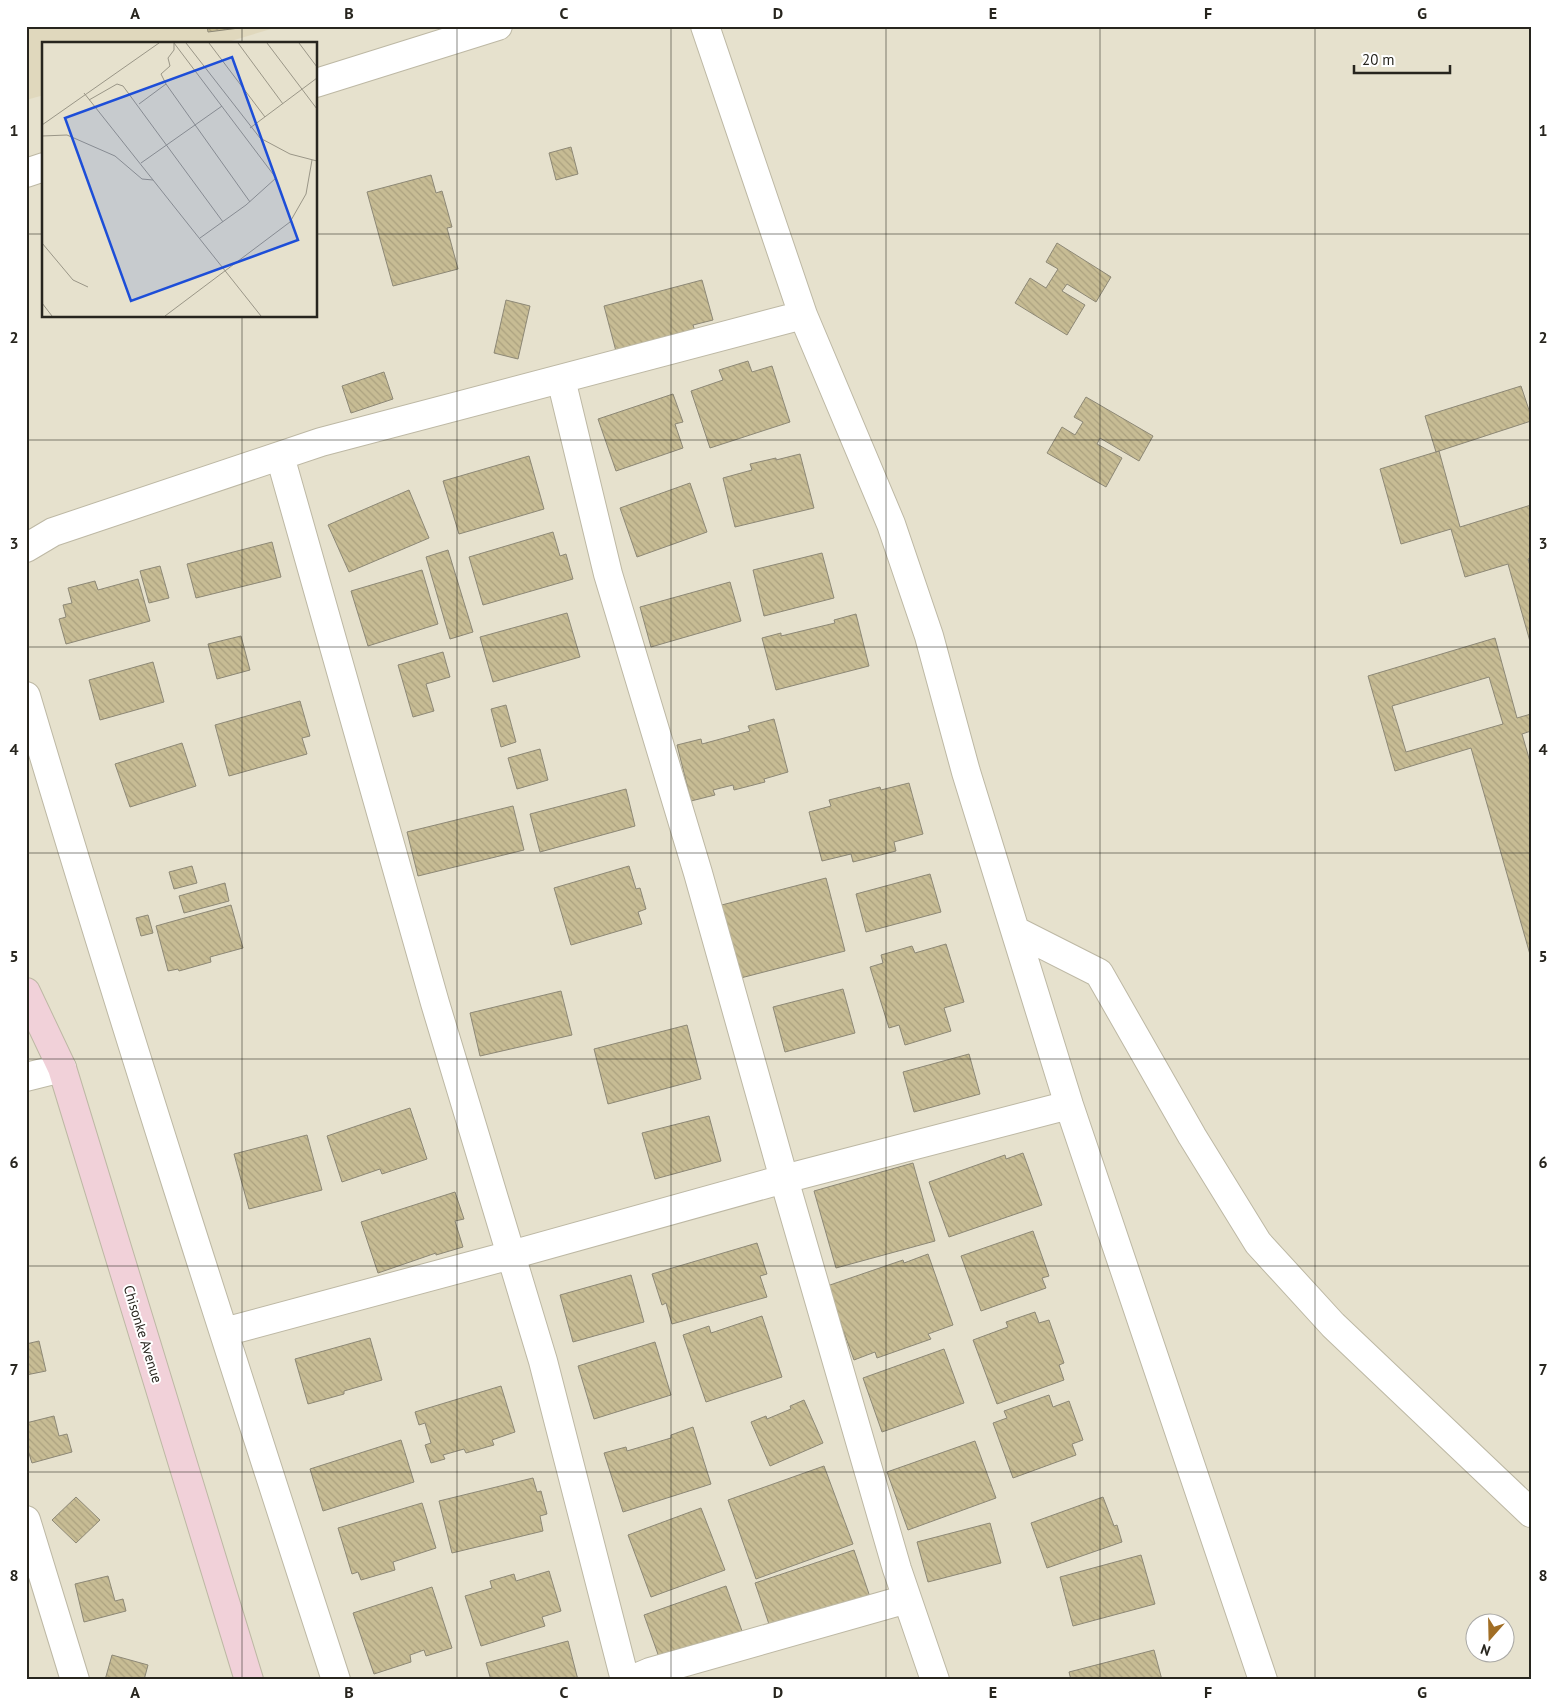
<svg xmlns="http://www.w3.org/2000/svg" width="1557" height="1706" viewBox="0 0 1557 1706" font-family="'PT Sans',sans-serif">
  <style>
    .built { fill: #e0d8bd }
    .building { fill: url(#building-back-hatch); stroke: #8d8876; fill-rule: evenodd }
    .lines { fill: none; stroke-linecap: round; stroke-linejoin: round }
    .street-casing { stroke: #bdb8a4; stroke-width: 30 }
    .secondary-casing { stroke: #bdb8a4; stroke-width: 30 }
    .street { stroke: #fff; stroke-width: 28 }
    .secondary { stroke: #f1d1d9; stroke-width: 28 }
    .grid { fill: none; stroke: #27251e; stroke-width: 1; stroke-opacity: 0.55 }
    .labels { text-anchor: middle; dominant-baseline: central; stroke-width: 4; stroke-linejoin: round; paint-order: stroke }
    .street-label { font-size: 14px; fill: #27251e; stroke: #fff }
    .inset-road { fill: none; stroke: #9a9687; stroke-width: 1 }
    .view { fill: #1d4ed8; fill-opacity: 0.15; stroke: #1d4ed8; stroke-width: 2.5 }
    .inset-edge { fill: none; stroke: #27251e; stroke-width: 2.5 }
    .neatline { fill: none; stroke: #27251e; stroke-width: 2 }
    .grid-label { font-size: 16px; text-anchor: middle; font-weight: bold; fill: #27251e }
  </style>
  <defs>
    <pattern id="building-back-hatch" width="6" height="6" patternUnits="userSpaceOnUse" patternTransform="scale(1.25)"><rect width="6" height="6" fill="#c7bc94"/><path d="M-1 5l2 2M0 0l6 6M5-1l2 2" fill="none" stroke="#aba17f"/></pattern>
  </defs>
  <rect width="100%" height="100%" fill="#e6e1cd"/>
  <path class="built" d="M 26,26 L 281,26 L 221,44 L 44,44 L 44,95 L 26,100 Z"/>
  <path class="building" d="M 207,26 L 238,26 L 239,28 L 208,32 Z
    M 571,147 L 578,174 L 556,180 L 549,153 Z
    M 431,175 L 436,193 L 442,191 L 452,227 L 447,228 L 458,269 L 393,286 L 367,192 Z
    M 1057,243 L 1111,277 L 1096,302 L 1067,284 L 1062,291 L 1085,305 L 1067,335 L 1015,303 L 1030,278 L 1046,288 L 1058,269 L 1046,262 Z
    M 702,280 L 713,320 L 693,325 L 696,334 L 617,355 L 604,306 Z
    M 506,300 L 530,306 L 518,359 L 494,353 Z
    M 748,361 L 752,372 L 772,366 L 790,422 L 710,448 L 691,391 L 723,380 L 719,370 Z
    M 384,372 L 393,399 L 351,413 L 342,386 Z
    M 1521,386 L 1531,416 L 1531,421 L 1436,452 L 1425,416 Z
    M 673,394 L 683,422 L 675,424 L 683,448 L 616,471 L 598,419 Z
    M 1086,397 L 1153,436 L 1139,461 L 1100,438 L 1097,444 L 1122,458 L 1106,487 L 1047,453 L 1062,427 L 1075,435 L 1083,422 L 1074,417 Z
    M 1439,451 L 1460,527 L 1531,505 L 1531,558 L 1528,559 L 1531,569 L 1531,645 L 1508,564 L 1465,577 L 1451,529 L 1401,544 L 1380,469 Z
    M 800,454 L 814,508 L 735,527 L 723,478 L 752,470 L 750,464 L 776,458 L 776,460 Z
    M 529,456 L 544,509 L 459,534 L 443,481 Z
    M 690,483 L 707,532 L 637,557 L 620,508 Z
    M 409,490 L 429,538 L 349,572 L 328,525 Z
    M 553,532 L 560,556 L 566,554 L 573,579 L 483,605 L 469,557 Z
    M 272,542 L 281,577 L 196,598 L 187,564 Z
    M 448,550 L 473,632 L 450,639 L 426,557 Z
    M 822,553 L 834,598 L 764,616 L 753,570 Z
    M 160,566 L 169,598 L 149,603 L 140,571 Z
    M 422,570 L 438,624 L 368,646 L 351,591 Z
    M 138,579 L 150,621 L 66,644 L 59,619 L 66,617 L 63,605 L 72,603 L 68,588 L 95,581 L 98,590 Z
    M 730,582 L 741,621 L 651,647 L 640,607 Z
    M 567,613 L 580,657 L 493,682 L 480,637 Z
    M 856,614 L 869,666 L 776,690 L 762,638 L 781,633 L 781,636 L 835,623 L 834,620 Z
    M 241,636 L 250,670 L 217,679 L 208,644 Z
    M 1495,638 L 1517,718 L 1531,714 L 1531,731 L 1522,734 L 1531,765 L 1531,958 L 1471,748 L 1395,771 L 1368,676 ZM 1489,677 L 1503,724 L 1406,752 L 1392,706 Z
    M 443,652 L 450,677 L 426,684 L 434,711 L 413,717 L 398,665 Z
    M 153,662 L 164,702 L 100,720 L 89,680 Z
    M 300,701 L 310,736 L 302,738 L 307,754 L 229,776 L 215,725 Z
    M 506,705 L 516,742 L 501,747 L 491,709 Z
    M 774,719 L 788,772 L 764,779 L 765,782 L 734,790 L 733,785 L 713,790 L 715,795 L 691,801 L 677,745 L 701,739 L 702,744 L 750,731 L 748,726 Z
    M 182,743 L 196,786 L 130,807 L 115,764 Z
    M 540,749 L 548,780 L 517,789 L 508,758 Z
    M 909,783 L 923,834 L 894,842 L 896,851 L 853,862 L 851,854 L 822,861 L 809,812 L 831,806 L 829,800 L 880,787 L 881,790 Z
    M 626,789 L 635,826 L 540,852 L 530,814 Z
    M 513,806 L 524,850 L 418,876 L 407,832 Z
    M 192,866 L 197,883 L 174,889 L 169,872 Z
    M 629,866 L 636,889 L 640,888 L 646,909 L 638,912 L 642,924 L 571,945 L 554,888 Z
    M 930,874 L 941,912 L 866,932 L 856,894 Z
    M 826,878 L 845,951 L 733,980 L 714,907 Z
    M 225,883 L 229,901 L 184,913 L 179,896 Z
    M 231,905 L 243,948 L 210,957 L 211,962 L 179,971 L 178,969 L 168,971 L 156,926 Z
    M 148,915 L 153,933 L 141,936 L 136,918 Z
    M 946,944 L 964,1002 L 944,1008 L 951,1031 L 905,1045 L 899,1025 L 889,1028 L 870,967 L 883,963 L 881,955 L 912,946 L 915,953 Z
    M 843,989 L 855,1033 L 785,1052 L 773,1007 Z
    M 561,991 L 572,1035 L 480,1056 L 470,1013 Z
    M 687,1025 L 701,1079 L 608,1104 L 594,1049 Z
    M 969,1054 L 980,1094 L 914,1112 L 903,1072 Z
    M 410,1108 L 427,1159 L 382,1174 L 380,1169 L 342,1182 L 327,1136 Z
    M 709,1116 L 721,1161 L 655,1179 L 642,1133 Z
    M 307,1135 L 322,1190 L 249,1209 L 234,1154 Z
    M 1023,1153 L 1042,1205 L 949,1237 L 929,1182 L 1005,1155 L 1006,1159 Z
    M 913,1163 L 935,1241 L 836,1268 L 814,1191 Z
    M 455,1192 L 464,1219 L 455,1221 L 463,1247 L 436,1255 L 436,1253 L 378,1273 L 361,1222 Z
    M 1033,1231 L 1049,1276 L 1042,1278 L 1046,1288 L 981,1311 L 961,1256 Z
    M 757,1243 L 767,1274 L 760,1276 L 767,1297 L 672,1324 L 666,1303 L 662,1305 L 652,1274 Z
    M 928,1254 L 953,1325 L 928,1334 L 931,1339 L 877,1358 L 875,1352 L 854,1360 L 827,1286 L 903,1260 L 904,1263 Z
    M 631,1275 L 644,1322 L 573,1342 L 560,1295 Z
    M 1035,1312 L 1039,1323 L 1049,1320 L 1064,1363 L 1059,1365 L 1064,1380 L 997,1404 L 973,1340 L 1008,1327 L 1006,1322 Z
    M 762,1316 L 782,1377 L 706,1402 L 683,1335 L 709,1326 L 711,1333 Z
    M 370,1338 L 382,1380 L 344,1391 L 344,1394 L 308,1404 L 295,1359 Z
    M 39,1341 L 46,1371 L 26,1375 L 26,1344 Z
    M 655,1342 L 671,1395 L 594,1419 L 578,1366 Z
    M 944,1349 L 964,1403 L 882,1432 L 863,1378 Z
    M 501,1386 L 515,1432 L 492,1440 L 494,1445 L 466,1453 L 464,1449 L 443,1455 L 445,1459 L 431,1463 L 425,1445 L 431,1443 L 425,1423 L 419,1425 L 415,1412 Z
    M 1049,1395 L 1053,1407 L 1069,1401 L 1083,1440 L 1072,1444 L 1076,1455 L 1013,1478 L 993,1423 L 1007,1418 L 1004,1411 Z
    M 804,1400 L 823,1443 L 770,1466 L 751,1422 L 766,1416 L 767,1419 L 791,1409 L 790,1406 Z
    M 54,1416 L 59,1436 L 67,1434 L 72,1452 L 32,1463 L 26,1444 L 26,1423 Z
    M 693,1427 L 711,1484 L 623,1512 L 604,1453 L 626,1447 L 627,1451 L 671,1438 L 671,1435 Z
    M 401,1440 L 414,1482 L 323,1511 L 310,1469 Z
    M 975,1441 L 996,1498 L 908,1530 L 887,1472 Z
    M 824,1466 L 853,1544 L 756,1579 L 728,1500 Z
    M 533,1478 L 537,1492 L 541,1491 L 547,1514 L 540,1516 L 543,1531 L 452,1553 L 439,1501 Z
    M 76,1497 L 100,1520 L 76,1543 L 52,1520 Z
    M 1103,1497 L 1114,1526 L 1117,1525 L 1122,1542 L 1047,1568 L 1031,1523 Z
    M 422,1503 L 436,1548 L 393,1562 L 395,1570 L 361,1580 L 358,1572 L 352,1574 L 338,1528 Z
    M 701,1508 L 725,1570 L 651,1597 L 628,1535 Z
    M 990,1523 L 1001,1563 L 928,1582 L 917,1542 Z
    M 854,1550 L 871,1600 L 772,1633 L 755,1583 Z
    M 1141,1555 L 1155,1604 L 1073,1626 L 1060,1577 Z
    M 549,1571 L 561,1611 L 542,1617 L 545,1626 L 481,1646 L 465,1596 L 492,1588 L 490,1581 L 514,1574 L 516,1581 Z
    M 108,1576 L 115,1601 L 123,1599 L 126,1611 L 84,1622 L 75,1584 Z
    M 726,1586 L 742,1631 L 660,1660 L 644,1615 Z
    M 432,1587 L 452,1648 L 426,1656 L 424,1650 L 410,1655 L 411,1662 L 374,1674 L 353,1613 Z
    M 568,1641 L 578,1680 L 491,1680 L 486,1663 Z
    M 1154,1650 L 1162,1680 L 1071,1680 L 1069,1672 Z
    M 112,1655 L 148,1665 L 144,1680 L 105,1680 Z"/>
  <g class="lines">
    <defs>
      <path id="street" d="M 705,26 L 803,315 L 891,524 L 929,636 L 966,772 L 1069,1105 L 1263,1680
        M 316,83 L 498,26
        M 26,173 L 44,167
        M 561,379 L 608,574 L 698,873 L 784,1179 L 897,1569 L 935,1680
        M 280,456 L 435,1003 L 543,1361 L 625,1680
        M 26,548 L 53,532 L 321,442 L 803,315
        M 26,696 C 124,1026 230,1353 336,1680
        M 1016,931 L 1099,973 L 1192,1136 L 1258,1243 L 1333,1325 L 1531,1513
        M 26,1077 L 62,1068
        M 224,1332 L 511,1255 L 784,1179 L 1069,1105
        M 26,1520 L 75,1680
        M 631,1680 L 650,1672 L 907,1599"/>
      <path id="secondary" d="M 26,992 L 62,1068 L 249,1680"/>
    </defs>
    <use href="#street" class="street-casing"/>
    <use href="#secondary" class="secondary-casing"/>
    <use href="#street" class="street"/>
    <use href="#secondary" class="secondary"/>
  </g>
  <path class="grid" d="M 242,26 L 242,44M 457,26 L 457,1680M 671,26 L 671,1680M 886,26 L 886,1680M 1100,26 L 1100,1680M 1315,26 L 1315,1680M 26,234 L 44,234M 316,234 L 1531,234M 242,316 L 242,1680M 26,440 L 1531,440M 26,647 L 1531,647M 26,853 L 1531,853M 26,1059 L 1531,1059M 26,1266 L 1531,1266M 26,1472 L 1531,1472"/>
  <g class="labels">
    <g class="street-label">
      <text transform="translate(143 1334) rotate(73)">Chisonke Avenue</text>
    </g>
  </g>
  <g transform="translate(42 42)">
    <rect width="275" height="275" fill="#e6e1cd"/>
    <path class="inset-road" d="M 132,1 L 234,136 L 204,163 L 158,196M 144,1 L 218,96 L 248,112 L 275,119M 167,1 L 223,75M 196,1 L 241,62M 225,1 L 275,67M 257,1 L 275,25M 124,42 L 119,32 L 128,24 L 126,16 L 132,8 L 132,1M 42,51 L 219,274M 47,58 L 75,42 L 81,44 L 181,180M 97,62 L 124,42 L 208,160M 0,83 L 117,1M 208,86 L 275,36M 0,94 L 25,93 L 73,114 L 100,137 L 111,138M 99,121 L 180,64M 0,201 L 31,238 L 46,245M 0,261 L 10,274M 123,274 L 248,180 L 264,152 L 270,118"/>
    <path class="view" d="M 190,15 L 256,198 L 89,259 L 23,76 Z"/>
    <rect width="275" height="275" class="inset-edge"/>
  </g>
  <rect width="1557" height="1706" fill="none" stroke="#ffffff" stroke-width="55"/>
  <g transform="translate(1490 1638) rotate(200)"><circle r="24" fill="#ffffff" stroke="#a9a8a5"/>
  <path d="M0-4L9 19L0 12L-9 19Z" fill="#a16e25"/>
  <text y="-8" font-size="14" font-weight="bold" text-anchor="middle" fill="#27251e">N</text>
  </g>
  <path d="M1354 65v8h96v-8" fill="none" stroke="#27251e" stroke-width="2.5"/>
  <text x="1362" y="65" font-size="15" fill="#27251e" stroke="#ffffff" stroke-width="4" paint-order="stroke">20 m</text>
  <rect x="28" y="28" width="1502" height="1650" class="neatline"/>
  <g class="grid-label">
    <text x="135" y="19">A</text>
    <text x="349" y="19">B</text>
    <text x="564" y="19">C</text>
    <text x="778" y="19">D</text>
    <text x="993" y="19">E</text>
    <text x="1208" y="19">F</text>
    <text x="1422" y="19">G</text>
    <text x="14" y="136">1</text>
    <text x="1543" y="136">1</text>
    <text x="14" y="343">2</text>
    <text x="1543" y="343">2</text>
    <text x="14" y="549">3</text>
    <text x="1543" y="549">3</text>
    <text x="14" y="755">4</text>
    <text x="1543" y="755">4</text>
    <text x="14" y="962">5</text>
    <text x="1543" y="962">5</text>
    <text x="14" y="1168">6</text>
    <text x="1543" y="1168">6</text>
    <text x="14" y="1375">7</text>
    <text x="1543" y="1375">7</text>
    <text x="14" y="1581">8</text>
    <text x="1543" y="1581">8</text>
    <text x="135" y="1698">A</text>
    <text x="349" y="1698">B</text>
    <text x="564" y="1698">C</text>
    <text x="778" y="1698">D</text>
    <text x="993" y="1698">E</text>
    <text x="1208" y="1698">F</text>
    <text x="1422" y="1698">G</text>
  </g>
</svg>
